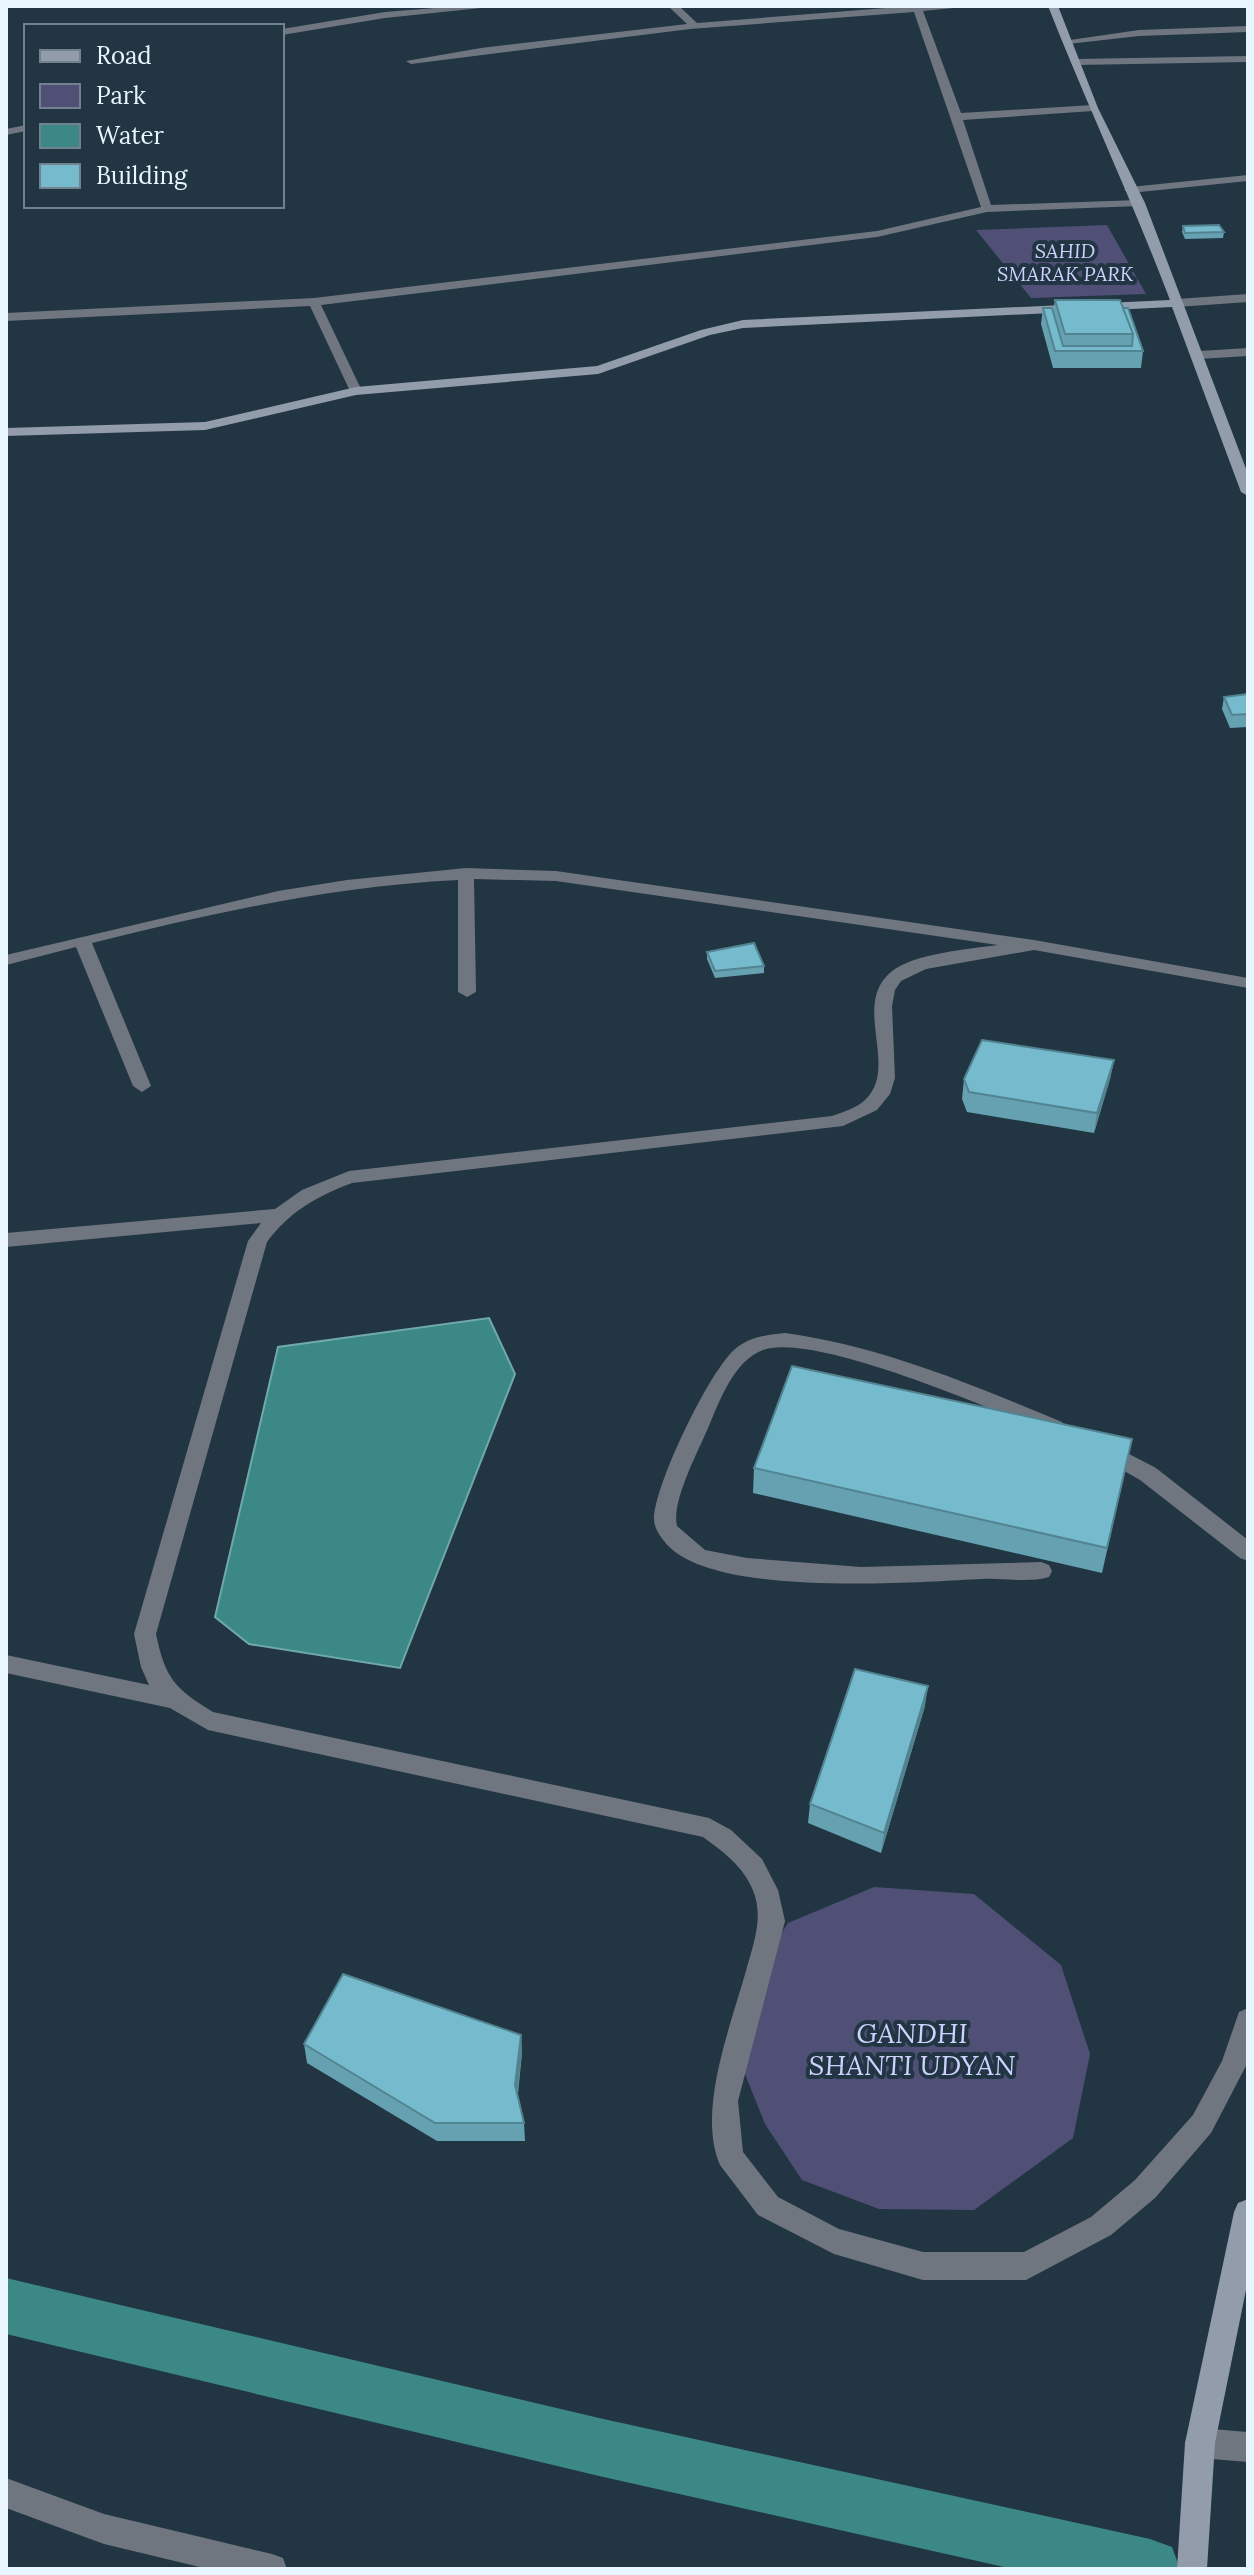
<svg xmlns="http://www.w3.org/2000/svg" width="1254" height="2575" viewBox="0 0 1254 2575" font-family="Lora,serif">
  <style>
    .green { fill: #505077 }
    .water { fill: #3b8887; stroke: #70a9ab; stroke-width: 2 }
    .lines { fill: none; stroke-linecap: round; stroke-linejoin: round }
    .canal { fill: #3b8887; fill-rule: evenodd }
    .lane { fill: #70767f; fill-rule: evenodd }
    .street { fill: #70767f; fill-rule: evenodd }
    .secondary { fill: #939cab; fill-rule: evenodd }
    .wall { fill: #65a1b0 }
    .shaded-wall { fill: #528390 }
    .building { fill: #75bbcd; stroke: #528390; stroke-width: 2 }
    .labels { text-anchor: middle; dominant-baseline: central; stroke-width: 8; stroke-linejoin: round; paint-order: stroke }
    .far-park-label { font-size: 20px; font-style: italic; fill: #ced0fe; stroke: #213543 }
    .near-park-label { font-size: 28px; font-style: italic; fill: #ced0fe; stroke: #213543 }
  </style>
  <rect width="100%" height="100%" fill="#213543"/>
  <path class="green" d="M 1107,225 L 1146,294 L 1031,298 L 976,230 Z
    M 874,1887 L 974,1894 L 1061,1965 L 1090,2054 L 1073,2138 L 974,2210 L 879,2209 L 802,2180 L 765,2124 L 737,2054 L 742,1995 L 788,1923 Z"/>
  <path class="water" d="M 489,1318 L 515,1374 L 400,1668 L 249,1644 L 215,1617 L 278,1347 Z"/>
  <g class="lines">
    <path class="canal" d="M 6,2278 L 599,2418 L 1150,2539 L 1172,2547 L 1180,2569 L 1013,2569 L 599,2476 L 6,2334 Z"/>
    <path class="lane" d="M 1200,2428 L 1248,2432 L 1248,2462 L 1200,2458 L 1190,2453 L 1185,2443 L 1190,2433 Z"/>
    <path class="street" d="M 460,6 L 500,6 L 385,18 L 282,35 L 282,29 L 385,12 Z
      M 668,6 L 679,6 L 697,23 L 899,7 L 974,6 L 923,11 L 961,113 L 1093,105 L 1098,108 L 1093,111 L 963,120 L 991,205 L 1139,200 L 1145,203 L 1139,206 L 987,212 L 877,237 L 321,305 L 362,391 L 356,395 L 350,391 L 310,306 L 6,321 L 6,313 L 314,298 L 877,231 L 981,207 L 914,12 L 690,29 L 411,64 L 406,61 L 481,48 L 687,24 Z
      M 1248,26 L 1248,32 L 1139,36 L 1068,44 L 1063,41 L 1139,30 Z
      M 1248,56 L 1248,62 L 1076,65 L 1071,62 L 1076,59 Z
      M 26,125 L 26,131 L 6,135 L 6,129 Z
      M 1248,175 L 1248,181 L 1130,193 L 1124,190 L 1130,187 Z
      M 1248,294 L 1248,302 L 1177,307 L 1171,303 L 1177,299 Z
      M 1248,348 L 1248,356 L 1199,359 L 1193,355 L 1199,351 Z
      M 466,868 L 556,871 L 1034,940 L 1248,978 L 1248,988 L 1034,950 L 926,969 L 901,981 L 895,990 L 892,1006 L 895,1078 L 890,1094 L 877,1110 L 843,1126 L 352,1183 C 317,1196 289,1212 267,1242 L 156,1634 C 165,1678 175,1689 213,1712 L 709,1818 L 731,1830 L 762,1859 L 778,1890 L 785,1921 L 738,2101 L 743,2152 L 778,2197 L 839,2229 L 923,2252 L 1024,2252 L 1091,2217 L 1135,2180 L 1193,2115 L 1222,2061 L 1239,2012 L 1248,2008 L 1248,2062 L 1211,2133 L 1155,2198 L 1111,2235 L 1026,2280 L 923,2280 L 834,2254 L 758,2215 L 720,2165 C 696,2110 732,2023 747,1967 C 755,1939 765,1912 750,1884 C 740,1864 721,1850 703,1837 L 208,1730 L 170,1708 L 6,1673 L 6,1655 L 149,1685 L 141,1667 L 134,1634 L 248,1241 L 261,1223 L 6,1247 L 6,1233 L 275,1209 L 302,1190 L 349,1171 L 832,1116 C 843,1112 857,1108 865,1100 C 900,1067 851,1005 891,972 C 914,953 970,949 998,945 L 556,881 L 474,879 L 476,992 L 467,997 L 458,992 L 458,880 C 333,886 212,913 92,943 L 151,1086 L 142,1092 L 133,1086 L 76,947 L 6,965 L 6,955 L 278,891 L 347,880 Z
      M 785,1333 C 881,1346 973,1385 1062,1422 L 1066,1427 L 1062,1432 L 1048,1432 C 993,1410 815,1332 763,1350 C 733,1361 719,1403 708,1428 C 698,1452 671,1502 677,1526 L 705,1550 L 747,1558 L 861,1567 L 1041,1562 L 1049,1565 L 1052,1571 L 1049,1577 C 1029,1583 1003,1578 982,1579 C 914,1582 707,1599 664,1541 C 659,1535 654,1527 654,1519 C 654,1486 709,1372 734,1350 C 749,1337 765,1335 785,1333 Z
      M 1106,1442 L 1156,1468 L 1248,1540 L 1248,1561 L 1240,1558 L 1140,1480 L 1098,1456 L 1095,1450 L 1098,1444 Z
      M 6,2478 L 104,2514 L 272,2554 L 283,2558 L 287,2569 L 208,2569 L 104,2544 L 6,2508 Z"/>
    <path class="secondary" d="M 1048,6 L 1058,6 L 1098,108 L 1145,203 L 1248,474 L 1248,496 L 1241,492 L 1172,307 L 743,328 L 710,335 L 598,374 L 356,395 L 205,430 L 6,436 L 6,428 L 205,422 L 356,387 L 597,366 L 701,330 L 743,320 L 1170,300 C 1132,200 1087,105 1048,6 Z
      M 1248,2199 L 1248,2280 L 1215,2443 L 1207,2569 L 1177,2569 L 1185,2443 L 1234,2212 L 1238,2203 Z"/>
  </g>
  <path class="wall" d="M 1183,226 L 1224,232 L 1223,238 L 1185,239 L 1182,232 Z
    M 1055,300 L 1120,300 L 1143,351 L 1141,368 L 1053,368 L 1041,324 L 1043,308 L 1053,312 Z
    M 1248,694 L 1248,727 L 1230,728 L 1222,709 L 1224,697 Z
    M 707,952 L 764,966 L 764,973 L 715,978 L 707,959 Z
    M 1114,1060 L 1110,1079 L 1094,1133 L 967,1112 L 962,1099 L 964,1079 Z
    M 1132,1439 L 1102,1573 L 753,1493 L 754,1468 Z
    M 925,1706 L 881,1853 L 808,1823 L 810,1804 Z
    M 521,2035 L 522,2053 L 518,2094 L 524,2123 L 525,2141 L 437,2141 L 307,2063 L 304,2044 Z"/>
  <path class="shaded-wall" d="M 1114,1060 L 1110,1079 L 1094,1133 L 1097,1113 Z
    M 928,1686 L 925,1706 L 881,1853 L 884,1833 Z
    M 521,2035 L 522,2053 L 516,2103 L 515,2085 Z"/>
  <path class="building" d="M 1219,225 L 1224,232 L 1185,233 L 1183,226 Z
    M 1055,300 L 1120,300 L 1133,334 L 1065,334 Z
    M 1043,308 L 1052,308 L 1063,346 L 1132,346 L 1133,334 L 1123,308 L 1128,308 L 1143,351 L 1055,351 Z
    M 1248,694 L 1248,714 L 1232,715 L 1224,697 Z
    M 754,943 L 764,966 L 715,971 L 707,952 Z
    M 982,1040 L 1114,1060 L 1097,1113 L 969,1092 L 964,1079 Z
    M 792,1366 L 1132,1439 L 1107,1548 L 754,1468 Z
    M 855,1669 L 928,1686 L 884,1833 L 810,1804 Z
    M 343,1974 L 521,2035 L 515,2085 L 524,2123 L 435,2123 L 304,2044 Z"/>
  <g class="labels">
    <g class="far-park-label">
      <text x="1065" y="250">SAHID<tspan x="1065" dy="23">SMARAK PARK</tspan></text>
    </g>
    <g class="near-park-label">
      <text x="912" y="2033">GANDHI<tspan x="912" dy="32">SHANTI UDYAN</tspan></text>
    </g>
  </g>
  <rect width="1254" height="2575" fill="none" stroke="#eaf6ff" stroke-width="16"/>
  <rect x="24" y="24" width="260" height="184" fill="#213543" stroke="#71828e" stroke-width="2"/>
  <rect x="40" y="50" width="40" height="12" fill="#939cab" stroke="#71828e" stroke-width="2"/>
  <text x="96" y="64" font-size="24" fill="#eaf6ff">Road</text>
  <rect x="40" y="84" width="40" height="24" fill="#505077" stroke="#71828e" stroke-width="2"/>
  <text x="96" y="104" font-size="24" fill="#eaf6ff">Park</text>
  <rect x="40" y="124" width="40" height="24" fill="#3b8887" stroke="#71828e" stroke-width="2"/>
  <text x="96" y="144" font-size="24" fill="#eaf6ff">Water</text>
  <rect x="40" y="164" width="40" height="24" fill="#75bbcd" stroke="#71828e" stroke-width="2"/>
  <text x="96" y="184" font-size="24" fill="#eaf6ff">Building</text>
</svg>
